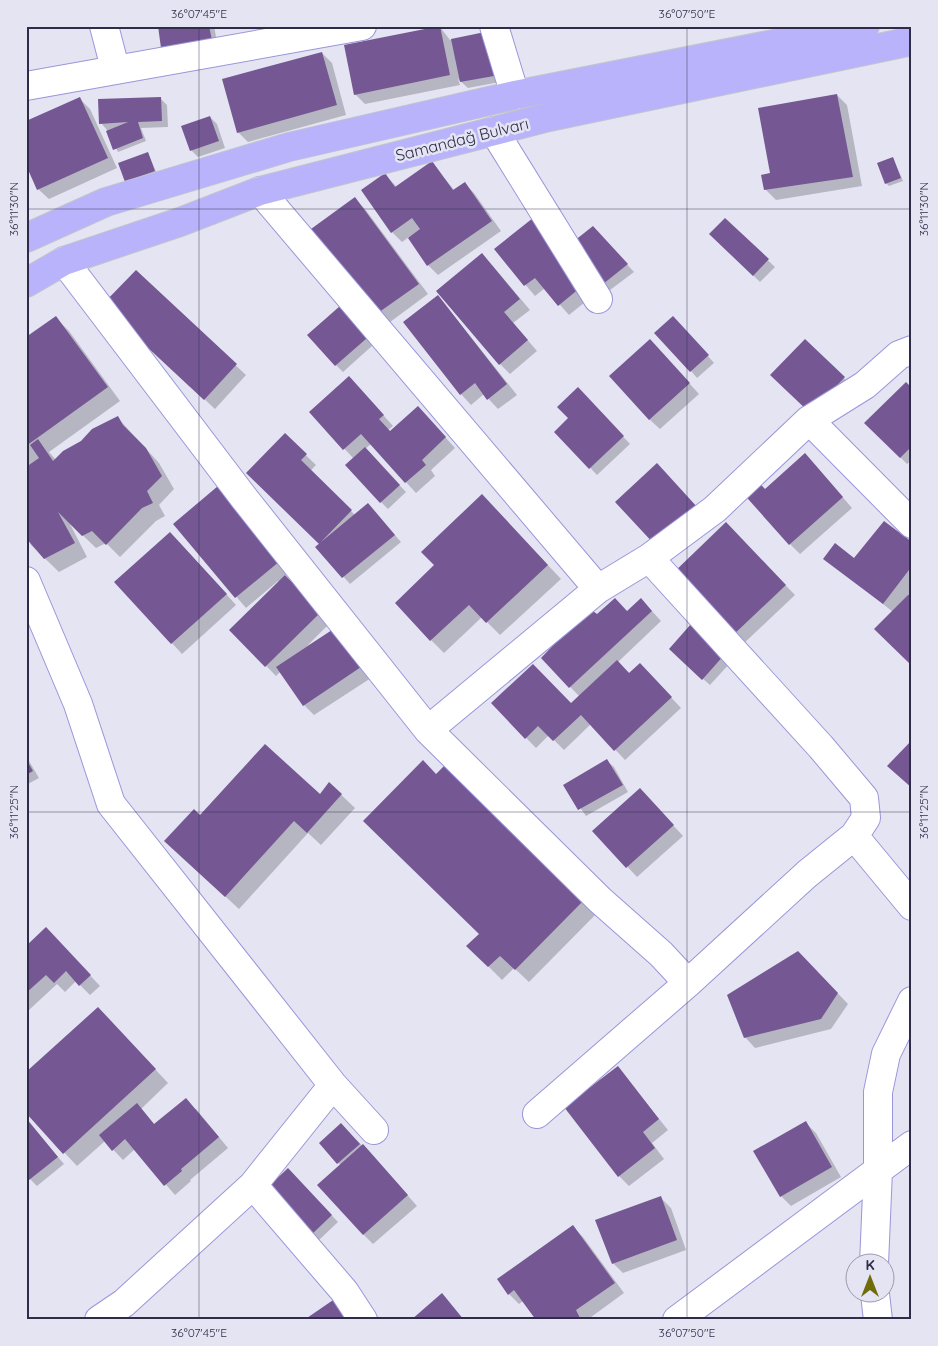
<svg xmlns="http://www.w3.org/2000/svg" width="938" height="1346" viewBox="0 0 938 1346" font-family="Quicksand,sans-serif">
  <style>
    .shadow { fill: #0003 }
    .building { fill: #755793 }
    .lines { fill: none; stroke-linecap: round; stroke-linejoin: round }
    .minor-casing { stroke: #9a96da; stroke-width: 30 }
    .highway-casing { stroke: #c4c4cc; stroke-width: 30 }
    .minor { stroke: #fff; stroke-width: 28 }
    .highway { stroke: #b8b3fb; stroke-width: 28 }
    .ticks { fill: none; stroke: #2e2c48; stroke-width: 1; stroke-opacity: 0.45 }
    .labels { text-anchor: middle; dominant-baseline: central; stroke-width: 5; stroke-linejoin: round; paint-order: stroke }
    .street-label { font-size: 16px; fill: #2e2c48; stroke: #e4e4f3 }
    .neatline { fill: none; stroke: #2e2c48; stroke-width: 2 }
    .ticks-label { font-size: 12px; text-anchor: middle; fill: #2e2c48 }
  </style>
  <rect width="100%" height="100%" fill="#e4e4f3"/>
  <path class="shadow" d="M 159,26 L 214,26 L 218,47 Z
    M 440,27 L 450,40 L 485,34 L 500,82 L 468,88 L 458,79 L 460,85 L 365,104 L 355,94 Z
    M 322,53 L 332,63 L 346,115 L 248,142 L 238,132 Z
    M 837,95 L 847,105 L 862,186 L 776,200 L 765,189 L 771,174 Z
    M 160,98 L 167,105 L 168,127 L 141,128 L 146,141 L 118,152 L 107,130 L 101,123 Z
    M 80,99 L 90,109 L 117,168 L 49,199 L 38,189 Z
    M 210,117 L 217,124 L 225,148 L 198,157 L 192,151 L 183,127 Z
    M 148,153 L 157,174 L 129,184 L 126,181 Z
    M 893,158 L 903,181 L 889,186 L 886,183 Z
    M 432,163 L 454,190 L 464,183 L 474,193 L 501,231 L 438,275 L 428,265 L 409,237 L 402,242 L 392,232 L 385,175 L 397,187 Z
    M 355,199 L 365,209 L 428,294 L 386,325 L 376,315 Z
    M 725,220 L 775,267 L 760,282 L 711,234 Z
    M 600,235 L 634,272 L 610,290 L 604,283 Z
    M 496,250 L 595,294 L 569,315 L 545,288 L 535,296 Z
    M 492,265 L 530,310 L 513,323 L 537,351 L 510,374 L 500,364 Z
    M 136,272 L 246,375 L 215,409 L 114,315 Z
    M 438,296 L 517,395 L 498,409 L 484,394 L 471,405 L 461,394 Z
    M 346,315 L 373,345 L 343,372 L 336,365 Z
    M 56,318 L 69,331 L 120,401 L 49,452 L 56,460 L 117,417 L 159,463 L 174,489 L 159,505 L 165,516 L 156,521 L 120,557 L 106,543 L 96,548 L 69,522 L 87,557 L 59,572 L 31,545 L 26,535 L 26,339 Z
    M 680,324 L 714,363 L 697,378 L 691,371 Z
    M 805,341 L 851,385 L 818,419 Z
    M 660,351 L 699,394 L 660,429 L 649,419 Z
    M 359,388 L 393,426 L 388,430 L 391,432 L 428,418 L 455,448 L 431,470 L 435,476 L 416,493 L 371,444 L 365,449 L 406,492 L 388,509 L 381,502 L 354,459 L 310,412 Z
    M 578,389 L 630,444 L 597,475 L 556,432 L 570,418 Z
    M 912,390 L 912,460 L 907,464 L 866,423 Z
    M 285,435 L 316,465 L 310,471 L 355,515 L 374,511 L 401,542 L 350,584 L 317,547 L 320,544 Z
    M 815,465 L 852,508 L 800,554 L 790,544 L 765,490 Z
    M 217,488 L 289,572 L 284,576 L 330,623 L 307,646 L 335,629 L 371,678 L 314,715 L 304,705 L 281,671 L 276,676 L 231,630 L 280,582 L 278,581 L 246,608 L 174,524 Z
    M 495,509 L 561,579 L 500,635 L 482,617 L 444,653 L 431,640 Z
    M 726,524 L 795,595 L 741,646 L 672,575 Z
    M 180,543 L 236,605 L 182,654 L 116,582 Z
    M 912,544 L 912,589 L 907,596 L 912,593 L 912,665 L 876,629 L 893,612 L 825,558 L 855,560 Z
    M 651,610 L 661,621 L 618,662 L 630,674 L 650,675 L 681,708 L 625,760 L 591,724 L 564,750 L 549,735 L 536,748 L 493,704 L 571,705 L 580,697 L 542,658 L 597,616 Z
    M 724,655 L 731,662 L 710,685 L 677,656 Z
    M 26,756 L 39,778 L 26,785 Z
    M 607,761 L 614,767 L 628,792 L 586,816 L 565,786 Z
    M 436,776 L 599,911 L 529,982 L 514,968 L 502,980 L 468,946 L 480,934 Z
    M 330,784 L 355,808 L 321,845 L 308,833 L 239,909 L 179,854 L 200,817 L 320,796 Z
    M 650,800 L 683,836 L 637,877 L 594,831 Z
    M 56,939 L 100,986 L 90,995 L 76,981 L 65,992 L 57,984 L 29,1010 L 26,1007 L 26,946 Z
    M 798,952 L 848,1004 L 831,1029 L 755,1048 L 745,1037 Z
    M 111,1022 L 168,1083 L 141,1109 L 155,1125 L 196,1109 L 228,1148 L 190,1180 L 191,1181 L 175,1195 L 135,1149 L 123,1160 L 105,1141 L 77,1166 L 26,1112 Z
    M 618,1068 L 668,1130 L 652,1143 L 664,1159 L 629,1186 L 619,1176 Z
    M 26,1119 L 64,1164 L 37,1186 L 30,1179 Z
    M 806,1123 L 816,1133 L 841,1177 L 791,1206 L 781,1196 Z
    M 348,1132 L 373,1156 L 417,1206 L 373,1244 L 363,1234 L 341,1166 L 321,1143 Z
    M 288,1170 L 338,1222 L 319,1240 L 312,1234 Z
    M 661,1198 L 671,1208 L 686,1250 L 623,1273 L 613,1263 Z
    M 572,1226 L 583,1237 L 624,1293 L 587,1320 L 537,1320 L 523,1301 L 519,1304 L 509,1294 Z"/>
  <path class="building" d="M 158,26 L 209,26 L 212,40 L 161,48 Z
    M 440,26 L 450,75 L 354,95 L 344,45 Z
    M 485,32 L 494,76 L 460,82 L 451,39 Z
    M 322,52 L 337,105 L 237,133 L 222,79 Z
    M 837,94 L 853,177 L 764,190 L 761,175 L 770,173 L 758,108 Z
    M 80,97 L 108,158 L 37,190 L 26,165 L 26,121 Z
    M 161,97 L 162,121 L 138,122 L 143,138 L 113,150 L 106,131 L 128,122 L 99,124 L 98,99 Z
    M 210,116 L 219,141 L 190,151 L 181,126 Z
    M 148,152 L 155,171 L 125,182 L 118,163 Z
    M 893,157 L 901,178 L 885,184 L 877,163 Z
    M 432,161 L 453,190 L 465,182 L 492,221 L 427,266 L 408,238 L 420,229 L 412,218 L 391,233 L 361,190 L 385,173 L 395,187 Z
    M 355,197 L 419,284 L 375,315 L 311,229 Z
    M 533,218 L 586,283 L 558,306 L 535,278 L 524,286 L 494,249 Z
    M 725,218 L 769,259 L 753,276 L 709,234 Z
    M 593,226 L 628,264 L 603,284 L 569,245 Z
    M 482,253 L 520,299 L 504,312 L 528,340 L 499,365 L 436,291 Z
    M 136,270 L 237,364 L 204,400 L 102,305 Z
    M 438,295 L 507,384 L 487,400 L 475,383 L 460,395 L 403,322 Z
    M 340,306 L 367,338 L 335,366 L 307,335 Z
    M 56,316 L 108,387 L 26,446 L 26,337 Z
    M 673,316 L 709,355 L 690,372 L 654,333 Z
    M 650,339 L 690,383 L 649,420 L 609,376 Z
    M 805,339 L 845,377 L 810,413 L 770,375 Z
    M 349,376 L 384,415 L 379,419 L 390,431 L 418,406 L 446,437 L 422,460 L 426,465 L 405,483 L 361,434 L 343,450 L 309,412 Z
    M 906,382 L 912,388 L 912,446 L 900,458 L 864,423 Z
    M 578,387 L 624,436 L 589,469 L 554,432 L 568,418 L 557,407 Z
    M 118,416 L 123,425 L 146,448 L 162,476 L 147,491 L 153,503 L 142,508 L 106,545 L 92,531 L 82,536 L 58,512 L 75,543 L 44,559 L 26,538 L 26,462 L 29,465 L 39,458 L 30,445 L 38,439 L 53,461 L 63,451 L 81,441 L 92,429 Z
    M 285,433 L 307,454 L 301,460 L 352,510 L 319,544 L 246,473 Z
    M 365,447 L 400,485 L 380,503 L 345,465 Z
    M 805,453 L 843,497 L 789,545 L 741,491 L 755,478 L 765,489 Z
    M 657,463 L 698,508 L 656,546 L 615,502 Z
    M 218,486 L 280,561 L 235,598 L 173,524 Z
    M 482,494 L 548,565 L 486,623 L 469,605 L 430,641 L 395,603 L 434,565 L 421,552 Z
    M 368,503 L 395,535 L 342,578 L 315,547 Z
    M 884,521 L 912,542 L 912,566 L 883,604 L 823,559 L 835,543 L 854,558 Z
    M 726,522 L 786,585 L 731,637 L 671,575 Z
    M 170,532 L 227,594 L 171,644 L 114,582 Z
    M 285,575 L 321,612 L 265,667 L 229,630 Z
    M 912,591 L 912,662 L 910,664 L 874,629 Z
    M 615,598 L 627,611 L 641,598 L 652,611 L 569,688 L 541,658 L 589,608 L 597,614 Z
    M 691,624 L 725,654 L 702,680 L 669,649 Z
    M 335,628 L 361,667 L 303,706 L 276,667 Z
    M 617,660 L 629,673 L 640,663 L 672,697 L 614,751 L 581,715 L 553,741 L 538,726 L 525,739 L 491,703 L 533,664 L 571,703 Z
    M 912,740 L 912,788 L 887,766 Z
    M 265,744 L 320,794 L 329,782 L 342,794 L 307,833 L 294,821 L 225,897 L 164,841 L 194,809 L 200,815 Z
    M 26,759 L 33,771 L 26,775 Z
    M 607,759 L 623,785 L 578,810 L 563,785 Z
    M 423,760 L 436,774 L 448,762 L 587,897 L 515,970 L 500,956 L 488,967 L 466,946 L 479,934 L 363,821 Z
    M 640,788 L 674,825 L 626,868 L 592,831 Z
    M 46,927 L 91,975 L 79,986 L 66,971 L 54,983 L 46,975 L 26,993 L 26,946 Z
    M 798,951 L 838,993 L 821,1019 L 744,1038 L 727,995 Z
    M 98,1007 L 156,1069 L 63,1154 L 26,1113 L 26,1072 Z
    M 618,1066 L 659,1119 L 643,1132 L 655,1148 L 618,1177 L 564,1107 Z
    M 186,1098 L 219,1137 L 181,1169 L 182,1171 L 164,1186 L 125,1139 L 112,1151 L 99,1135 L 137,1103 L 154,1124 Z
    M 26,1118 L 58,1157 L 29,1180 L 26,1177 Z
    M 806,1121 L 832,1167 L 780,1197 L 753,1151 Z
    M 341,1123 L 360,1144 L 337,1164 L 319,1143 Z
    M 363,1144 L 408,1195 L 363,1235 L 317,1185 Z
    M 288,1168 L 332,1215 L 311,1235 L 267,1188 Z
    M 661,1196 L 677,1240 L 612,1264 L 595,1220 Z
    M 573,1225 L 615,1283 L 576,1310 L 581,1320 L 536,1320 L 514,1290 L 508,1295 L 497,1279 Z
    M 442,1293 L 464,1320 L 411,1320 Z
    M 339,1296 L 356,1320 L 304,1320 Z"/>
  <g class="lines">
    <defs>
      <path id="minor" d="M 104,26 L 115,68
        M 494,26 L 515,95
        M 26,86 L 362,26
        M 494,131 L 598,299
        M 260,191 L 598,589
        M 64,261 L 244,498 L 428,730 L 600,900 L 661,954 L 688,983
        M 809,420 L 912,524
        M 26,581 L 78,704 L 111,804 L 333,1085 L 374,1130
        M 428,730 L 598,589 L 649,558 L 715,509 L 809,420 L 865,385 L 899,355 L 912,350
        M 854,836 L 912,906
        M 537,1114 L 688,983 L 807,874 L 854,836 L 866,818 L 864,798 L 821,747 L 649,558
        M 253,1185 L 344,1291 L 363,1320
        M 874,1264 L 878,1170 L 878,1092 L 886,1054 L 912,1001
        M 875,1294 L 878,1320
        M 99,1320 L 124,1303 L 253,1185 L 333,1085
        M 677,1320 L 912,1145"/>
      <path id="highway" d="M 26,238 L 106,202 L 289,147 L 515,95 L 865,26
        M 26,283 L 64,261 L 180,222 L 260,191 L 549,117 L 912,41"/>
    </defs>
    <use href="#minor" class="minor-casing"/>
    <use href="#highway" class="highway-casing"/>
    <use href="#minor" class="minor"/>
    <use href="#highway" class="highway"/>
  </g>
  <path class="ticks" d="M 199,26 L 199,1320M 687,26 L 687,1320M 26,209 L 912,209M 26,812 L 912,812"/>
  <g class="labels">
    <g class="street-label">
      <text transform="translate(462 139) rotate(-14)">Samandağ Bulvarı</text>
    </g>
  </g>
  <rect width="938" height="1346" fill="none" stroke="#e4e4f3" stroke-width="55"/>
  <g transform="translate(870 1278)"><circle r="24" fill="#e4e4f3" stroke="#9b9aaf"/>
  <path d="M0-4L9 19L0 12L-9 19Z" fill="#716c0a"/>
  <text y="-8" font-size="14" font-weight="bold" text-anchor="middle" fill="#2e2c48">K</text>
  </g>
  <rect x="28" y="28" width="882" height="1290" class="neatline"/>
  <g class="ticks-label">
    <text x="199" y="18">36°07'45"E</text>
    <text x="687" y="18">36°07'50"E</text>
    <text transform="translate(14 209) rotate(-90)" y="4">36°11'30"N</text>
    <text transform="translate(924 209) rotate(-90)" y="4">36°11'30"N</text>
    <text transform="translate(14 812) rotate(-90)" y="4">36°11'25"N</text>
    <text transform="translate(924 812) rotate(-90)" y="4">36°11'25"N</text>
    <text x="199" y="1337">36°07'45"E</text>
    <text x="687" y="1337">36°07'50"E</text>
  </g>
</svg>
